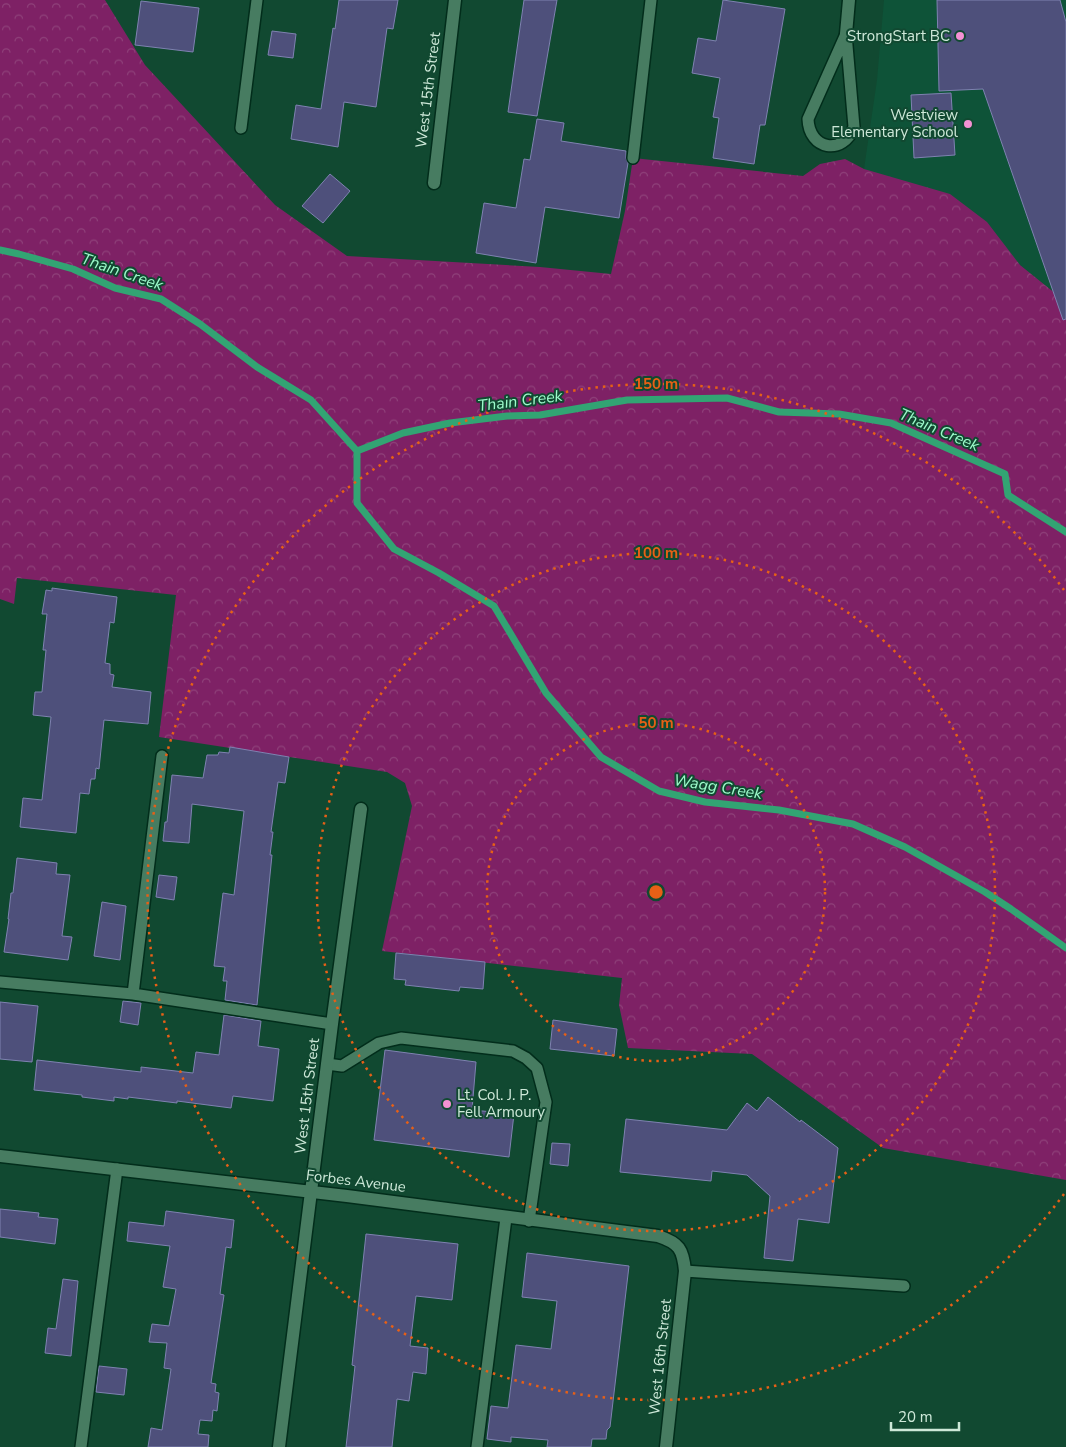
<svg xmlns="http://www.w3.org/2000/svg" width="1066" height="1447" viewBox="0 0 1066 1447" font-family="'Nunito Sans',sans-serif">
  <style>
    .built { fill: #0e5338 }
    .forest { fill: url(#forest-crowns) }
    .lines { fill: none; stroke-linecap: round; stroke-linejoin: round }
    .stream { stroke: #32a473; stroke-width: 7 }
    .building { fill: #4e507b; stroke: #7f82b1 }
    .service-casing { stroke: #022d1b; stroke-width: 14 }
    .minor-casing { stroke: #022d1b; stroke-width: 15 }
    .service { stroke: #477c61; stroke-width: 11 }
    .minor { stroke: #477c61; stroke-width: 12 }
    .ring { fill: none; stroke: #e76016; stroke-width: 2.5; stroke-dasharray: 2.5 5 }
    .poi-dot { fill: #f491d3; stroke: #114931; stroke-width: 2 }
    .labels { text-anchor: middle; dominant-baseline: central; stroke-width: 4; stroke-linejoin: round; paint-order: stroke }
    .poi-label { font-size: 15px; fill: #cee9d9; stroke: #114931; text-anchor: end }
    .street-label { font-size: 15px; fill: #cee9d9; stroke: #114931 }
    .water-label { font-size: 16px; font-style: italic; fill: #9dfbcb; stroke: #114931 }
    .centre { fill: #e76016; stroke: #114931; stroke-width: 2.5 }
    .ring-label { font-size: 15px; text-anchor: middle; font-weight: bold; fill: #e76016; stroke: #114931; stroke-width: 4; stroke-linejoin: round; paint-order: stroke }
  </style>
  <defs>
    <pattern id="forest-crowns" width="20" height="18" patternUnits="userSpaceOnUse" patternTransform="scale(1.25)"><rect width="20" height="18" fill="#7e2165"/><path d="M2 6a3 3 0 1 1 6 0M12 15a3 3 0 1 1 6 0" fill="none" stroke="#8f417a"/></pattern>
  </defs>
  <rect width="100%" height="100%" fill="#114931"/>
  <path class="built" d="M 884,0 L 1066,0 L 1066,302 L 1020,265 L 864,169 L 877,80 Z"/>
  <path class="forest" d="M 0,0 L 105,0 L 145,65 L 275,205 L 347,256 L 540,267 L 611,274 L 625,211 L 633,158 L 803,176 L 820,164 L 845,159 L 864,169 L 950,194 L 987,222 L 1020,265 L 1066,302 L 1066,1180 L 883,1148 L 752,1054 L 628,1048 L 619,1005 L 622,978 L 382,951 L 412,806 L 405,783 L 387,772 L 159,737 L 176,595 L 17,578 L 14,604 L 0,599 Z"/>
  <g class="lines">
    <path class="stream" d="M 0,250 L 19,254 L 73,269 L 115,288 L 161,299 L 200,324 L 257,367 L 311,400 L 357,451
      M 357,451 L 357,503 L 394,549 L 439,573 L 494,606 L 546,693 L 601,757 L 659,791 L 705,802 L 779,810 L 853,824 L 905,847 L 985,892 L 1011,909 L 1066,948
      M 357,451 L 403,433 L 450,423 L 507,416 L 540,415 L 627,400 L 727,398 L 779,412 L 839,414 L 891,423 L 1005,474 L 1008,495 L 1066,532"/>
  </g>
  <path class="building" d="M 339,0 L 398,0 L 393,29 L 387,28 L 376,107 L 344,102 L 338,147 L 291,139 L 296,105 L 321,109 L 333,28 L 335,29 Z
    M 524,0 L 557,0 L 537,116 L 508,112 Z
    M 723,0 L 785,9 L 765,125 L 760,125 L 754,164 L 713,158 L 719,118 L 713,117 L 720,78 L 692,73 L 698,38 L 716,41 Z
    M 937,0 L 1060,0 L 1066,22 L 1066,319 L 1063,320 L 983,89 L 939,91 Z
    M 141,1 L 199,8 L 193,52 L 135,45 Z
    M 272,31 L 296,34 L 293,58 L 268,55 Z
    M 951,93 L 955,155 L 914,158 L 911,95 Z
    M 537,119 L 564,123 L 561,141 L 626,151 L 626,158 L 628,163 L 619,218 L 545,207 L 536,263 L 476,253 L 484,203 L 516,208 L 524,159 L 530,160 Z
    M 330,174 L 350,191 L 323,223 L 302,206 Z
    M 52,588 L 117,597 L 114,623 L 110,622 L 105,663 L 110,664 L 110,674 L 114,675 L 112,687 L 151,692 L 148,724 L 104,720 L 99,769 L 96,768 L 95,779 L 91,779 L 89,794 L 80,793 L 76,833 L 20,827 L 23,798 L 42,800 L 51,717 L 33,715 L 35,692 L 42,692 L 46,650 L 43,650 L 47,614 L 42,614 L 46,590 L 52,591 Z
    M 230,747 L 289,757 L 285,783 L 278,782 L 271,832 L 273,832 L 270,855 L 272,855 L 257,1005 L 225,1000 L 227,981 L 223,981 L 225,967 L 214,966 L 223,893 L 234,895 L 244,811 L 192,804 L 189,843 L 163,841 L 165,822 L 167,822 L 172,775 L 203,778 L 207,755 L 218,755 L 219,752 L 229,753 Z
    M 17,858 L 57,863 L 56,874 L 70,875 L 62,936 L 72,937 L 68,960 L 4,952 L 9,919 L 8,919 L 11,893 L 13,893 Z
    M 159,875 L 177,877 L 174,900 L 156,897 Z
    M 102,902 L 126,906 L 120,960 L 94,956 Z
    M 396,953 L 485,962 L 483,989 L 460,987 L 459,991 L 405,985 L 406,980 L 394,979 Z
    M 123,1001 L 141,1003 L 138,1025 L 120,1022 Z
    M 0,1002 L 38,1006 L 32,1062 L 0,1059 Z
    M 224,1015 L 261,1021 L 258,1046 L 279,1049 L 273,1101 L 233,1096 L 231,1108 L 177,1101 L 177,1103 L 128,1097 L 128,1099 L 114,1097 L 114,1101 L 82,1097 L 82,1095 L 34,1090 L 37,1060 L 141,1072 L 141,1067 L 193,1073 L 196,1052 L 219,1055 Z
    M 553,1020 L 617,1029 L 614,1056 L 550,1049 Z
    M 385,1050 L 476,1062 L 472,1110 L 514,1114 L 509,1157 L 374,1140 Z
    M 768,1097 L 800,1122 L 801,1120 L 838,1148 L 829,1223 L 798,1219 L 793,1261 L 764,1258 L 770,1196 L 747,1175 L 712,1171 L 711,1181 L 620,1172 L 626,1119 L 727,1130 L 747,1103 L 757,1111 Z
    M 552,1143 L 570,1144 L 568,1166 L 550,1164 Z
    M 0,1209 L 39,1213 L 38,1217 L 58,1219 L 55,1244 L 0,1237 Z
    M 166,1211 L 234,1220 L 231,1248 L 226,1247 L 220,1294 L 224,1295 L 211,1383 L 216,1384 L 215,1392 L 219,1393 L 217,1411 L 213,1410 L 212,1421 L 200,1420 L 198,1434 L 209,1435 L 208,1447 L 148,1447 L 151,1428 L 162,1430 L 171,1369 L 164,1368 L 167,1343 L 149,1342 L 152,1324 L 169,1326 L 176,1289 L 163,1287 L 170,1246 L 127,1241 L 129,1222 L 164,1226 Z
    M 366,1234 L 458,1244 L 452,1300 L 416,1296 L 410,1346 L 428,1348 L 426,1374 L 413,1372 L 409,1401 L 397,1399 L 392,1447 L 346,1447 L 355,1366 L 352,1365 Z
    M 527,1253 L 629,1266 L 610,1427 L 607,1430 L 606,1439 L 592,1439 L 591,1447 L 547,1447 L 548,1440 L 511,1437 L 511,1442 L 487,1439 L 491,1406 L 508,1408 L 516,1345 L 551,1349 L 557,1301 L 522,1297 Z
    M 63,1279 L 78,1281 L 71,1356 L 45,1353 L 48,1328 L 56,1329 Z
    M 99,1366 L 127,1369 L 124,1395 L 96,1392 Z"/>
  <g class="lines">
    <defs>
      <path id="service" d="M 846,34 L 854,127 C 843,156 809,150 808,119 Z
        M 241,128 L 257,0
        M 633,158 L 651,0
        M 0,982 L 133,994 L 332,1024
        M 133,994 L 162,756
        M 327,1064 L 342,1066 L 379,1043 L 401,1038 L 513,1051 L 526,1058 L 537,1068 L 546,1102 L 529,1221
        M 685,1271 L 904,1286
        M 81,1447 L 117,1169
        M 477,1447 L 506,1218"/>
      <path id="minor" d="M 846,34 L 849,0
        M 434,183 L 455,0
        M 0,1156 L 347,1196 L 658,1236 C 679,1243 683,1249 685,1271 L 666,1447
        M 279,1447 L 332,1024 L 361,809"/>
    </defs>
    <use href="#service" class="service-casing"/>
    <use href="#minor" class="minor-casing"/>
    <use href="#service" class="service"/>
    <use href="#minor" class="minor"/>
  </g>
  <g class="ring">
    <circle cx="656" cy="892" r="169"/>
    <circle cx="656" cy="892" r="339"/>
    <path d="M1064 1194A508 508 0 1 1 1064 590"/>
  </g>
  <g class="poi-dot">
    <circle cx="960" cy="36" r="5"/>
    <circle cx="968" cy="124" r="5"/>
    <circle cx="447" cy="1104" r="5"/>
  </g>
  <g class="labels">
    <g class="poi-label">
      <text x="950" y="36">StrongStart BC</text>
      <text x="958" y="115">Westview<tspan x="958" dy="17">Elementary School</tspan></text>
      <text x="457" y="1095" text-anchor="start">Lt. Col. J. P.<tspan x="457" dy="17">Fell Armoury</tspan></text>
    </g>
    <g class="street-label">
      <text transform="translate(428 90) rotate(-83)">West 15th Street</text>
      <text transform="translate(307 1096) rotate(-83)">West 15th Street</text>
      <text transform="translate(356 1181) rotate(7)">Forbes Avenue</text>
      <text transform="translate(660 1357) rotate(-84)">West 16th Street</text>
    </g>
    <g class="water-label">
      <text transform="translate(122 272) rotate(19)">Thain Creek</text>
      <text transform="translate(520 401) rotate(-7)">Thain Creek</text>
      <text transform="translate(939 430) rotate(23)">Thain Creek</text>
      <text transform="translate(718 787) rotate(9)">Wagg Creek</text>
    </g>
  </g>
  <circle cx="656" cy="892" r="8" class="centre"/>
  <g class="ring-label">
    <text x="656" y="389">150 m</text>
    <text x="656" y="558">100 m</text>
    <text x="656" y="728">50 m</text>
  </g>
  <path d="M891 1422v8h68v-8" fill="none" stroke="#cee9d9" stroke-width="2.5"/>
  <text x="898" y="1422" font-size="15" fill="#cee9d9" stroke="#114931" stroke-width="4" paint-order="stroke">20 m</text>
</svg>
